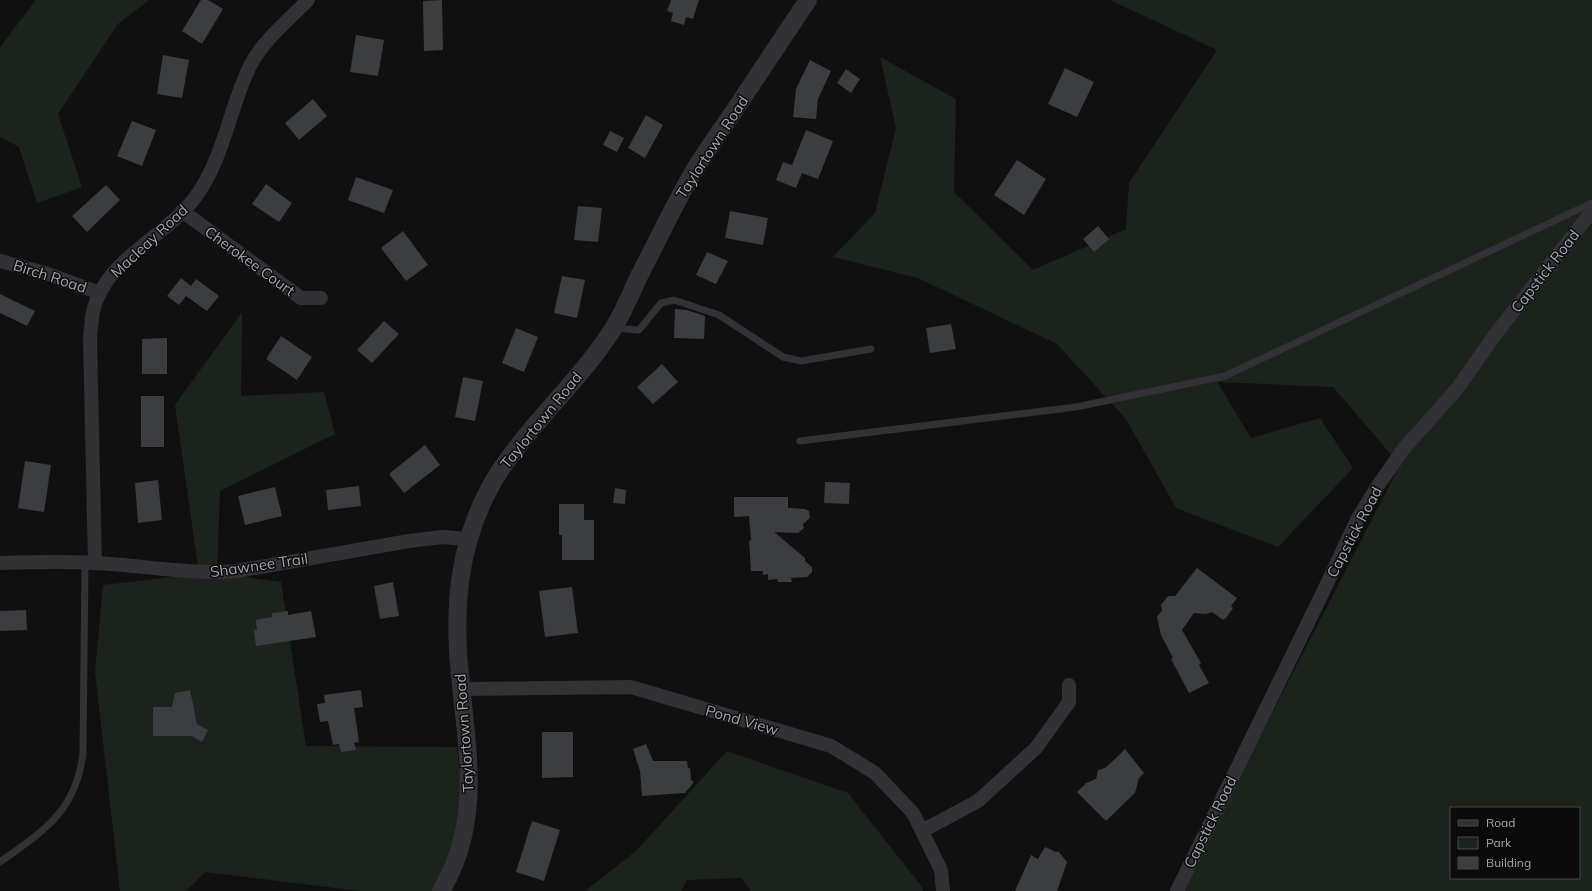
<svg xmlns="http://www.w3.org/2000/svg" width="1592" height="891" viewBox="0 0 1592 891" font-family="Mulish,sans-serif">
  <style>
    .green { fill: #1c231d; fill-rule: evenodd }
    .building { fill: #3c3d41 }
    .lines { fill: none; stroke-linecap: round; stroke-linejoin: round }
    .service { stroke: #313136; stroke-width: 7 }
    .minor { stroke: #313136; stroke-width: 14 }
    .tertiary { stroke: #313136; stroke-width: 18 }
    .labels { text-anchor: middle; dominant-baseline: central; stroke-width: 3; stroke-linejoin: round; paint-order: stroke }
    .street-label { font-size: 15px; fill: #a1a6b1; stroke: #0b0b0c }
  </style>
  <rect width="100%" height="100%" fill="#101011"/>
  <path class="green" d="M 36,0 L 149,0 L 118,24 L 58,114 L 82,187 L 37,203 L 19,147 L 0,137 L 0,47 Z
    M 1110,0 L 1592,0 L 1592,891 L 1180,891 L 1400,465 L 1333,387 L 1217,382 L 1251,438 L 1320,418 L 1353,468 L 1278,547 L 1176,508 L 1126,419 L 1057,344 L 918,278 L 833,257 L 875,213 L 896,128 L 880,57 L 956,99 L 954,192 L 1033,270 L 1126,229 L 1129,183 L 1217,50 ZM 1451,808 L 1579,808 L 1579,878 L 1451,878 Z
    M 242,312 L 241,396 L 324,392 L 335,434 L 220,491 L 217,573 L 281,582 L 306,746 L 457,747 L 464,825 L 438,891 L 360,891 L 205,872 L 186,891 L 120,891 L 95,672 L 103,585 L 199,574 L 175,405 Z
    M 727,751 L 848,793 L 922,887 L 923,891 L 751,891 L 741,878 L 687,880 L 681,891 L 585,891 L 636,851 Z"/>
  <path class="building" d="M 201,0 L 208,0 L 223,9 L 202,44 L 182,31 Z
    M 442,0 L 443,50 L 424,51 L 423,1 Z
    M 671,0 L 699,0 L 693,19 L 686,17 L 684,25 L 671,21 L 673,13 L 667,11 Z
    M 356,35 L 384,40 L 378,76 L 350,72 Z
    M 163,55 L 189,60 L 182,98 L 157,94 Z
    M 810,60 L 831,71 L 818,99 L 816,119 L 793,117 L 796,89 Z
    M 1065,68 L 1094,82 L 1077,117 L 1048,104 Z
    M 846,69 L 860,79 L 851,93 L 837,83 Z
    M 313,99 L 327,116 L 299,140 L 285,123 Z
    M 646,115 L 663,125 L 645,158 L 628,148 Z
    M 132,121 L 156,130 L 142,166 L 117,156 Z
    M 806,130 L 833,141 L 818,179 L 802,173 L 796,188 L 776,180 L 783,162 L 792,165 Z
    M 610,131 L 624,138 L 617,152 L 603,145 Z
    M 1017,160 L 1046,179 L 1024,215 L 994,195 Z
    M 356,177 L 393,190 L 384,213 L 348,200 Z
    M 266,184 L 292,203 L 279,222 L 252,204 Z
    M 106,185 L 120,200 L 87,232 L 72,216 Z
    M 578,206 L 602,208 L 598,242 L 574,240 Z
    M 730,211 L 768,218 L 763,245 L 725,238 Z
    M 1098,226 L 1109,239 L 1094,252 L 1083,239 Z
    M 403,231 L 428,265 L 406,281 L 381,248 Z
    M 707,252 L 728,261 L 716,284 L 696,275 Z
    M 562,276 L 585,280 L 577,318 L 554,313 Z
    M 181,278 L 191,286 L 196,279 L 219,296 L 207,311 L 186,296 L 179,305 L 167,296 Z
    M 0,294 L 35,311 L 27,326 L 0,313 Z
    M 675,309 L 687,310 L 705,316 L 704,339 L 674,338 Z
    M 384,321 L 399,334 L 372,363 L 357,350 Z
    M 951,324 L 956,349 L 930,353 L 926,328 Z
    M 516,328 L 538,337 L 524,372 L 502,363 Z
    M 281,336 L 312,357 L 297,380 L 266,359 Z
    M 167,338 L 167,374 L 142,374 L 142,339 Z
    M 662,364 L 678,382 L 653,404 L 637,387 Z
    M 463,377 L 483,381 L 475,421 L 455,417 Z
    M 141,396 L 164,396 L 164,447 L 141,447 Z
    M 425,445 L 440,465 L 404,493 L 389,474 Z
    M 25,461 L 51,465 L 44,512 L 18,508 Z
    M 158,480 L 162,520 L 138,523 L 135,483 Z
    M 825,482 L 850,483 L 849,504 L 824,503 Z
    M 359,486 L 361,506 L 328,510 L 326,490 Z
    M 275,487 L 282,516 L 245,525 L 238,496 Z
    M 615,488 L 626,490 L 625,504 L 613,503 Z
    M 734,497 L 788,497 L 788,508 L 805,509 L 809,511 L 810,518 L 803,524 L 804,528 L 798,533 L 774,532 L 805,558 L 805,561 L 812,567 L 812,572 L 807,577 L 791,578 L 792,582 L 778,582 L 777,579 L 768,580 L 768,574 L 763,575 L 763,571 L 751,571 L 749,541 L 751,540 L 749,516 L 734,517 Z
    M 559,504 L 584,504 L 584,520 L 594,520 L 594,560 L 562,560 L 562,535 L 559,535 Z
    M 1197,568 L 1237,598 L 1231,606 L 1233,608 L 1226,618 L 1223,620 L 1212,612 L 1206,614 L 1194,613 L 1182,630 L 1201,663 L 1199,665 L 1209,683 L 1189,693 L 1171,659 L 1173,658 L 1161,635 L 1157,617 L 1162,610 L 1161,605 L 1168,596 L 1175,596 Z
    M 393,582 L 399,616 L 380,619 L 374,586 Z
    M 572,587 L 578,633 L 545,637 L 539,591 Z
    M 26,610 L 27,630 L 0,631 L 0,611 Z
    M 288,611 L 288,615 L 311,611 L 316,637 L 256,646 L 254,630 L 257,630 L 256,620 L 272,617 L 272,613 Z
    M 190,690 L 197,724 L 208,730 L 202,742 L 192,736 L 153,736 L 153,707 L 172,707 L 175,693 Z
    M 361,690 L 363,707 L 354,708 L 359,742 L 354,743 L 356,750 L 341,752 L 339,744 L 333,745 L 328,721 L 320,722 L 317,704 L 325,703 L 324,695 Z
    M 542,732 L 573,732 L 573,777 L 542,778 Z
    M 646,744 L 653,761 L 687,761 L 688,768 L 690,768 L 691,780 L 694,782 L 685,793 L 642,796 L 640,771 L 633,749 Z
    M 1125,749 L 1144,773 L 1139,778 L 1135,793 L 1106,821 L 1077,792 L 1086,783 L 1096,779 L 1098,770 L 1105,768 L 1116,758 Z
    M 532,821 L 560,830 L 544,881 L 516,872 Z
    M 1045,847 L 1056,852 L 1058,851 L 1067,862 L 1057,891 L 1015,891 L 1031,855 L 1038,859 Z"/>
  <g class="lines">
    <path class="service" d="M 615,328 L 639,330 L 661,303 L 674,300 L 719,315 L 783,357 L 801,361 L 871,349
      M 800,441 L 1076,407 L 1225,376 L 1592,203
      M 0,862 C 45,830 76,811 83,753 L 85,562"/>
    <path class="minor" d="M 182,211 L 301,298 L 321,298
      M 0,261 L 45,273 L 100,293
      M 0,563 C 31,562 63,561 94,563 C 143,565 189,575 237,571 L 409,541 L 442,537 L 469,539
      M 95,563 L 90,339 C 91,331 91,321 93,312 C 104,260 164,238 194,199 C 223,161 229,110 249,68 C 261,42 288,21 308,0
      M 462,689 L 631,687 L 831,746 L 875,773 L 913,813 L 941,870 L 943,891
      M 922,831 L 978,801 L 1036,748 L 1069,702 L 1069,685
      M 1177,891 L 1324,590 L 1357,520 L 1377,487 L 1405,447 L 1457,389 L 1497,332 L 1592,211"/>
    <path class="tertiary" d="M 441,891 C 487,815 463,733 458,651 C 456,614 458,577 468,542 C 475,517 487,490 501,469 C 534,420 579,381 611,332 C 622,315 630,296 638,278 C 656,244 672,209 691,176 C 703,155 717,136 730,117 C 756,78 782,39 808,0"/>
  </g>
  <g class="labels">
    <g class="street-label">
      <text transform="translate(712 147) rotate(-57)">Taylortown Road</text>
      <text transform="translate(149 241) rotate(-43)">Macleay Road</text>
      <text transform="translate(250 261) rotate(36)">Cherokee Court</text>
      <text transform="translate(1545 271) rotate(-52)">Capstick Road</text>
      <text transform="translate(50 276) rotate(18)">Birch Road</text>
      <text transform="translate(541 420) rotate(-51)">Taylortown Road</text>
      <text transform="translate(1354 532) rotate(-62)">Capstick Road</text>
      <text transform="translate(259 565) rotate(-8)">Shawnee Trail</text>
      <text transform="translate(742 720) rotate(16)">Pond View</text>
      <text transform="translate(464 733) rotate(-94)">Taylortown Road</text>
      <text transform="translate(1210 822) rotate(-64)">Capstick Road</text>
    </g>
  </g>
  <rect x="1450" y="807" width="130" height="72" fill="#0b0b0c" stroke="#47494e"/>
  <rect x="1458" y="820" width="20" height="6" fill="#313136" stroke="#47494e"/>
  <text x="1486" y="827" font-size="12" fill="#a1a6b1">Road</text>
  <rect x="1458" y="837" width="20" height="12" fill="#1c231d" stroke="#47494e"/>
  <text x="1486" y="847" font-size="12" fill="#a1a6b1">Park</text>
  <rect x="1458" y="857" width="20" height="12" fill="#3c3d41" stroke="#47494e"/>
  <text x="1486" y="867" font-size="12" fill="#a1a6b1">Building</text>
</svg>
